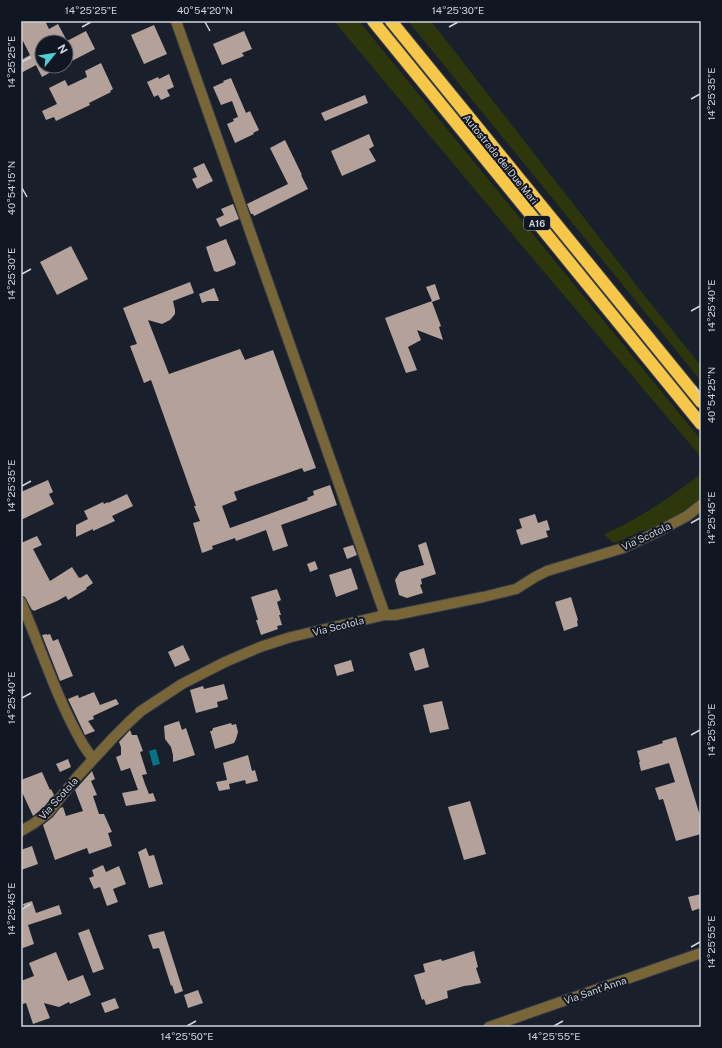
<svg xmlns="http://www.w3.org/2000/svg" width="722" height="1048" viewBox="0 0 722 1048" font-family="'Public Sans',sans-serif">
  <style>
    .green { fill: #2e370b }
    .water { fill: #047485 }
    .building { fill: #b4a29a }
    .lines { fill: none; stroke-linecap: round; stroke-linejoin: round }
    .minor-casing { stroke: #363d47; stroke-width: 12 }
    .highway-casing { stroke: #363d47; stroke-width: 14 }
    .minor { stroke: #786538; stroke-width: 10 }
    .highway { stroke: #f6c748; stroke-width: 12 }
    .ticks { fill: none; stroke: #cfd3db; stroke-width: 1.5 }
    .labels { text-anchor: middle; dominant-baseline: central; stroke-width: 4; stroke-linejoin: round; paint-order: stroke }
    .shield { fill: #101622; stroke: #969aa4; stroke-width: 1 }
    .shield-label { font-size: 9px; font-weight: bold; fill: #cfd3db }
    .street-label { font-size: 10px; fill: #cfd3db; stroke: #101622 }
    .neatline { fill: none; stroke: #cfd3db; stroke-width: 1.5 }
    .ticks-label { font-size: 10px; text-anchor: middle; fill: #cfd3db }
  </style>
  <rect width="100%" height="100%" fill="#19202b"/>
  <path class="green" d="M 334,21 L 359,21 L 701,440 L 701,457 L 523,247 Z
    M 408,21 L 431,21 L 640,290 L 701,366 L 701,381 Z
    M 701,474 L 701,498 L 682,512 L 656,528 L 641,531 L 620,541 L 613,543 L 604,534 C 640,519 670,497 701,474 Z"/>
  <path class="water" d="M 156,749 L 160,764 L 153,766 L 149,751 Z"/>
  <path class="building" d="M 26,21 L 45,21 L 49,29 L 58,24 L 67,41 L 86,31 L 95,49 L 66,64 L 66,42 L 42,42 L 42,66 L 62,66 L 42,77 L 36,65 L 21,73 L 21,60 L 30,55 L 21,37 L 21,24 Z
    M 154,25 L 167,54 L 144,64 L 131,35 Z
    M 244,31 L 252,49 L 242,53 L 244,56 L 222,65 L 213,44 Z
    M 101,63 L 113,89 L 110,91 L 111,92 L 89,103 L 90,105 L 56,121 L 54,117 L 46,120 L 42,111 L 57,104 L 49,88 L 65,80 L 68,86 L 87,77 L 85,71 Z
    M 169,74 L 174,87 L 167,90 L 170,96 L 161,100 L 158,95 L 154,97 L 147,82 L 158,77 L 159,79 Z
    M 231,78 L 246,113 L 250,111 L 259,130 L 253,133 L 254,134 L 235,143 L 227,124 L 234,121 L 233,119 L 238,117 L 232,101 L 221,105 L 213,87 L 224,82 L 223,81 Z
    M 365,95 L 368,103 L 325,121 L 321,113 Z
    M 369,134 L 374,146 L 369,149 L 376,161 L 342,176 L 331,151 Z
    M 285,140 L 302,175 L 301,175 L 308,189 L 254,216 L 253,214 L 251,214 L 247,204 L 288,184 L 270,148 Z
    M 204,163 L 213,181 L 197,189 L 192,179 L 197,177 L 193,168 Z
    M 233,204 L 239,219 L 220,227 L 216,219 L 224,215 L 221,209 Z
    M 226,239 L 236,263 L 235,264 L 235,265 L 217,272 L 214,271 L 206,247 Z
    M 71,246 L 88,279 L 57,295 L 40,262 Z
    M 190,282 L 194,293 L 173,301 L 175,310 L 175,314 L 170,320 L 162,324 L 148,320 L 169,374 L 240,349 L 245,360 L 273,350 L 316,468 L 304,472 L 302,468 L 234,492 L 237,500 L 222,506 L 230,528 L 308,500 L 307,498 L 314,495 L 313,491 L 330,485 L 337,505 L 281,525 L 288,546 L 273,551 L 266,530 L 236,541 L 235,538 L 212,546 L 213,549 L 202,553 L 193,523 L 200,521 L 194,506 L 196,506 L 151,380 L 144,383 L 130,346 L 137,344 L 123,308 Z
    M 435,284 L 440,299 L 432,302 L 441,326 L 439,327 L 443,340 L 417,330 L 421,340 L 408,347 L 417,370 L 406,373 L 385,318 L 432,301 L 426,287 Z
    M 214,288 L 219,301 L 208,301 L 202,303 L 199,294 Z
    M 48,480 L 53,492 L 49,494 L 54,504 L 21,520 L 21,492 Z
    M 127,494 L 133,506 L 112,516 L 115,521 L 93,531 L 93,529 L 76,537 L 76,525 L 88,519 L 84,511 L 103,502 L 104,504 L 108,502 L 108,503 Z
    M 535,514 L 538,523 L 547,520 L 550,530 L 546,531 L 548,537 L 521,545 L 516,530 L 522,528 L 519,519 Z
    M 37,536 L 42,545 L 33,549 L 50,581 L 72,567 L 79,578 L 80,577 L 80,578 L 87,574 L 93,583 L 86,588 L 87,589 L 68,600 L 66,596 L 57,601 L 34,611 L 33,610 L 32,610 L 25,597 L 21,596 L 21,543 Z
    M 426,542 L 436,574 L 421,579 L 422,584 L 420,585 L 423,593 L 407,598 L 399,595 L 395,580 L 400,572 L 424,565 L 418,545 Z
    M 353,545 L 357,555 L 347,559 L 343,548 Z
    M 315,561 L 318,569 L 310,572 L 307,564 Z
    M 351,568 L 358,589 L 336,597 L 329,575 Z
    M 277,589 L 281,600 L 277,602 L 281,615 L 279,615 L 282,625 L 277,626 L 278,629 L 261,635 L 256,620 L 258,620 L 251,597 Z
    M 571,597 L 578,620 L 577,621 L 578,626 L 564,631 L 555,602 Z
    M 47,634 L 47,635 L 50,634 L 53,641 L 58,639 L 73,676 L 60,681 L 42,635 Z
    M 183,645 L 190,660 L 175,667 L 168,652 Z
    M 424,648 L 429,667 L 415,671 L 409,653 Z
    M 351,660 L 354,671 L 337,676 L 334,665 Z
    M 224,684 L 228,699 L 217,702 L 218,707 L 196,713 L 190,690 L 203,686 L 204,689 Z
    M 94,692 L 100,705 L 116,699 L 119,704 L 93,716 L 94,719 L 88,721 L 95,731 L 85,735 L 68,699 L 78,695 L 79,698 Z
    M 442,701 L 449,729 L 430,733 L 423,705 Z
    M 179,721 L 182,730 L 186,728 L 195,755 L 173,762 L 173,755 L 171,747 L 165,739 L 164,726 Z
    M 231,723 L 232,725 L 236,724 L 238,732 L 236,739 L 234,743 L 215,749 L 210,731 L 212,731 L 213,728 Z
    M 130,730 L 132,735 L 137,735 L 143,751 L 140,752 L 147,774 L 142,775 L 145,784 L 149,794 L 153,793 L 156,801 L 126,806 L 122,793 L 138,790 L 130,768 L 121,771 L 116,757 L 121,755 L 121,747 L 119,742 Z
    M 676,737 L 701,819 L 701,834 L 676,841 L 663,799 L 659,800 L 655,788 L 675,782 L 669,763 L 641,771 L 639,762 L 640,762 L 637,751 L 663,743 L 662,741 Z
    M 248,755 L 252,771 L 255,770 L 258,781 L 246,784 L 245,780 L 229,784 L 230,789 L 219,791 L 216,782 L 227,780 L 223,763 Z
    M 68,759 L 71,767 L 60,772 L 56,764 Z
    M 92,771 L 95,779 L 91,781 L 97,795 L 93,796 L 99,814 L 104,814 L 112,832 L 108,833 L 112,846 L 89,854 L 87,848 L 55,860 L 43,825 L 53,817 L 60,808 L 63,807 L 66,816 L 83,811 L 75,790 Z
    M 42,772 L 50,790 L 51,789 L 54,795 L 43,808 L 33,816 L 21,790 L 21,780 Z
    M 470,801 L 486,854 L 464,860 L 448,807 Z
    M 32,846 L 38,864 L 21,870 L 21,850 Z
    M 146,848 L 149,856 L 154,855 L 163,884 L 149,888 L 138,852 Z
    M 103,865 L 106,872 L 119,866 L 126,884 L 113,889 L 118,902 L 107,906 L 100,887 L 94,889 L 89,878 L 94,876 L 92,870 Z
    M 701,894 L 701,908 L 692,911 L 688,897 Z
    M 32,901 L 36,913 L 59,905 L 62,914 L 28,925 L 34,944 L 23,948 L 21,943 L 21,909 L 24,908 L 23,904 Z
    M 89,929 L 104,969 L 93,973 L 78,933 Z
    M 164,931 L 183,991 L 175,994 L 172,985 L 171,986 L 159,948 L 153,949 L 148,935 Z
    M 474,951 L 478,967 L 476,968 L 481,983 L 472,985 L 464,986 L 447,991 L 448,998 L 426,1005 L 424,999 L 422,1000 L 414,975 L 425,972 L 423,964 L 441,959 L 442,961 Z
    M 56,952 L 68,981 L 83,975 L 91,995 L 70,1004 L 69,1002 L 59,1007 L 44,1003 L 50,1018 L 33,1024 L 26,1003 L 23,1004 L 21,998 L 21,981 L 34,976 L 29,963 Z
    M 198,990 L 203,1003 L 188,1008 L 184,995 Z
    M 115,998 L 119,1008 L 105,1013 L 101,1003 Z"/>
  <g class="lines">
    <defs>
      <path id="minor" d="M 176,21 L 385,615
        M 21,602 C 41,648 56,697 81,741 C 84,747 89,753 93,759
        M 21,831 L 33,824 L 48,813 L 77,777 L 113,738 L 128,723 L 141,711 L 182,684 L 225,662 L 260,647 L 291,637 L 385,615 L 395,615 L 483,597 L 516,589 L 535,577 L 547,571 L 623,548 L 655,533 L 687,516 L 701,505
        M 489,1027 L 701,953"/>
      <path id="highway" d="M 373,21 L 701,424
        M 391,21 L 701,402"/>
    </defs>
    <use href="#minor" class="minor-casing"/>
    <use href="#highway" class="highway-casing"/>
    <use href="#minor" class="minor"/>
    <use href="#highway" class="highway"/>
  </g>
  <path class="ticks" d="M 205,22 L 210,31M 82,27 L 91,22M 449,27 L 458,22M 22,62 L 31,57M 691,99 L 700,94M 22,188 L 27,197M 22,274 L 31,269M 691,311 L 700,306M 695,386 L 700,395M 22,486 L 31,481M 691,523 L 700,518M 22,698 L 31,693M 691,735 L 700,730M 22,909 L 31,904M 691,947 L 700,942M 187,1026 L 196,1021M 554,1026 L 563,1021"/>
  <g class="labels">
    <rect class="shield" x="524" y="216" width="26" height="14" rx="3"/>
    <g class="shield-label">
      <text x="537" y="223">A16</text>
    </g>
    <g class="street-label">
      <text transform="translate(501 159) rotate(51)">Autostrada dei Due Mari</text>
      <text transform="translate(646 536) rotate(-25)">Via Scotola</text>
      <text transform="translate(338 626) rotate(-14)">Via Scotola</text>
      <text transform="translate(58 798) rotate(-48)">Via Scotola</text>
      <text transform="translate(595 990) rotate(-19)">Via Sant'Anna</text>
    </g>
  </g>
  <rect width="722" height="1048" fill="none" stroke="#101622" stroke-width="44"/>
  <g transform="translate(54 54) rotate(60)"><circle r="19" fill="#101622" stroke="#5c626c"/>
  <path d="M0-3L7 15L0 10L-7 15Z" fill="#52cdcf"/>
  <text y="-6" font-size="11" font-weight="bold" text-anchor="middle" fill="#cfd3db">N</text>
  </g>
  <rect x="22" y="22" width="678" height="1004" class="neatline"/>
  <g class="ticks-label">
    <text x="91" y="14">14°25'25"E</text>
    <text x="205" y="14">40°54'20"N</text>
    <text x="458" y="14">14°25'30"E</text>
    <text transform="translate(11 62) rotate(-90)" y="4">14°25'25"E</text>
    <text transform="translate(711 94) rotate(-90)" y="4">14°25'35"E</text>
    <text transform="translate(11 188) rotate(-90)" y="4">40°54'15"N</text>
    <text transform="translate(11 274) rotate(-90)" y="4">14°25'30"E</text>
    <text transform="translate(711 306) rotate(-90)" y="4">14°25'40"E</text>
    <text transform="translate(711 395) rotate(-90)" y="4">40°54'25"N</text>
    <text transform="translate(11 486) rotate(-90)" y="4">14°25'35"E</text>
    <text transform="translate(711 518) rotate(-90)" y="4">14°25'45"E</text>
    <text transform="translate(11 698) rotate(-90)" y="4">14°25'40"E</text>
    <text transform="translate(711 730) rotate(-90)" y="4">14°25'50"E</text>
    <text transform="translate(11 909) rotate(-90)" y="4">14°25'45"E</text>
    <text transform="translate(711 942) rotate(-90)" y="4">14°25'55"E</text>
    <text x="187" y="1040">14°25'50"E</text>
    <text x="554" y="1040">14°25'55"E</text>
  </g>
</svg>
